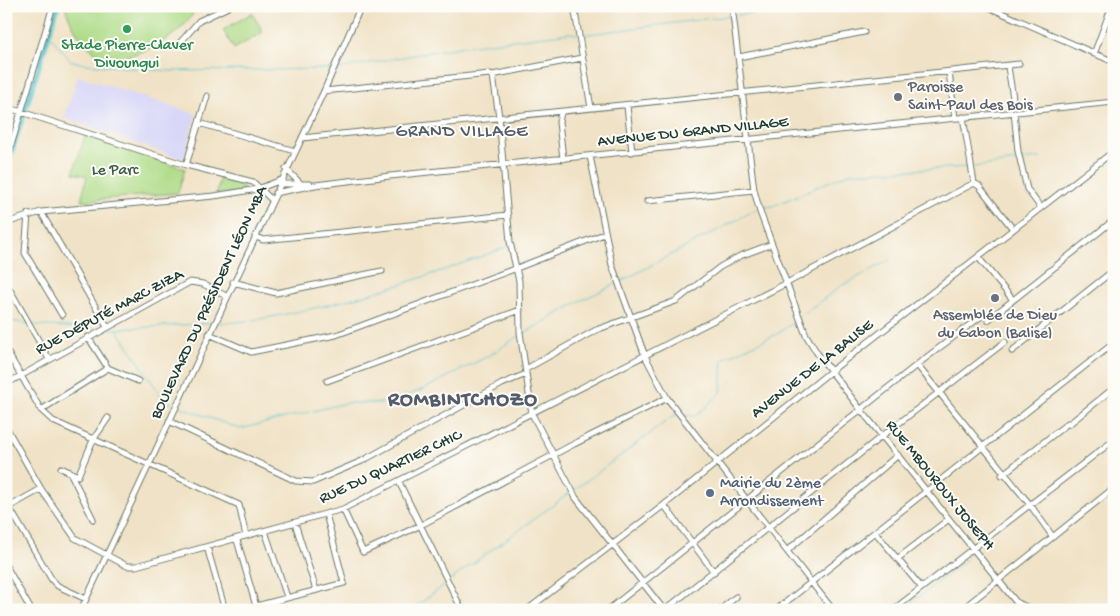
<svg xmlns="http://www.w3.org/2000/svg" width="1120" height="616" viewBox="0 0 1120 616" font-family="'Gochi Hand',sans-serif">
  <style>
    .built { fill: #d8d7f8 }
    .green { fill: #aedb87; stroke: #668c5e }
    .lines { fill: none; stroke-linecap: round; stroke-linejoin: round }
    .stream { stroke: #56c3cd; stroke-width: 1 }
    .canal { stroke: #56c3cd; stroke-width: 5 }
    .minor-casing { stroke: #687767; stroke-width: 7 }
    .minor { stroke: #fff; stroke-width: 5 }
    .leisure-dot { fill: #2e9e5b; stroke: #fdfcf7; stroke-width: 2 }
    .worship-dot { fill: #6b7280; stroke: #fdfcf7; stroke-width: 2 }
    .service-dot { fill: #5c6f8a; stroke: #fdfcf7; stroke-width: 2 }
    .labels { text-anchor: middle; dominant-baseline: central; stroke-width: 4; stroke-linejoin: round; paint-order: stroke }
    .leisure-label { font-size: 16px; fill: #27864d; stroke: #fdfcf7 }
    .worship-label { font-size: 16px; fill: #5b616d; stroke: #fdfcf7; text-anchor: start }
    .street-label { font-size: 16px; fill: #1f3d34; stroke: #fdfcf7 }
    .park-label { font-size: 16px; fill: #3c5d45; stroke: #fdfcf7 }
    .service-label { font-size: 16px; fill: #4e5e75; stroke: #fdfcf7; text-anchor: start }
    .neighbourhood-label { font-size: 18px; letter-spacing: 1px; fill: #535c6a; stroke: #fdfcf7 }
    .district-label { font-size: 21px; font-weight: bold; letter-spacing: 1px; fill: #535c6a; stroke: #fdfcf7 }
  </style>
  <rect width="100%" height="100%" fill="#fdfcf7"/>
  <filter id="ink" filterUnits="userSpaceOnUse"><feTurbulence type="fractalNoise" baseFrequency=".02" numOctaves="2"/><feDisplacementMap in="SourceGraphic" scale="10" xChannelSelector="R" yChannelSelector="G"/><feConvolveMatrix kernelMatrix="1 2 1 2 8 2 1 2 1" color-interpolation-filters="sRGB"/></filter>
  <filter id="wash" filterUnits="userSpaceOnUse"><feTurbulence type="fractalNoise" baseFrequency=".0096" numOctaves="4" result="noise"/><feDisplacementMap in="SourceGraphic" scale="20" xChannelSelector="R" yChannelSelector="G"/><feGaussianBlur stdDeviation="1.12" result="paint"/><feColorMatrix in="noise" values="0 0 0 0 0 0 0 0 0 0 0 0 0 0 0 0 0 1.4 0 .05"/><feComposite in="paint" operator="in"/></filter>
  <g filter="url(#wash)">
    <rect width="100%" height="100%" fill="#f0e2c6"/>
    <path class="built" d="M 78,76 L 196,114 L 183,159 L 64,118 Z"/>
    <path class="green" d="M 65,6 L 196,6 C 189,34 131,64 104,56 C 83,49 71,26 65,6 Z
      M 252,13 L 263,32 L 234,49 L 223,30 Z
      M 86,133 L 185,169 L 178,193 L 81,201 L 87,176 L 73,173 Z
      M 220,177 L 243,185 L 242,192 L 217,194 Z"/>
    <g class="lines">
      <path class="stream" d="M 737,15 L 809,6
        M 581,35 L 729,16
        M 50,36 L 70,60 L 84,64 L 168,71 L 330,69
        M 337,69 L 458,47 L 569,33 L 577,34
        M 1021,160 L 1040,158
        M 974,167 L 1017,161
        M 761,208 L 773,206 L 849,173 L 970,167
        M 620,282 L 757,209
        M 802,315 L 841,286 L 890,260
        M 6,320 L 28,324
        M 217,323 C 244,323 271,317 296,312 C 369,297 438,273 507,247
        M 32,325 L 100,329
        M 109,329 L 117,329 L 162,397 L 174,405
        M 117,329 L 213,323
        M 523,334 L 578,302 L 616,284
        M 178,406 L 240,429 L 346,403 L 388,403 L 424,389 L 490,355 L 519,336
        M 684,415 L 696,416 L 721,393 L 723,359 L 777,334 L 799,318
        M 574,490 L 675,415 L 678,415
        M 449,581 L 571,492
        M 411,610 L 446,584
        M 902,610 L 967,559"/>
      <path class="canal" d="M 6,170 L 58,6"/>
    </g>
  </g>
  <g filter="url(#ink)">
    <g class="lines">
      <defs>
        <path id="minor" d="M 353,6 L 374,11 L 415,6
          M 574,6 L 591,108
          M 732,6 L 754,190 L 760,212 L 806,335 L 817,353 L 861,410 L 1016,602 L 1032,610
          M 986,6 L 1114,62
          M 179,44 L 199,21 L 230,6
          M 1094,54 L 1112,6
          M 739,57 L 864,32
          M 1008,67 L 1013,98
          M 949,72 L 955,118
          M 492,75 L 582,58
          M 324,91 L 490,74 L 493,76 L 499,117 L 510,242 L 519,281 L 520,332 L 532,414 L 576,498 L 664,610
          M 627,106 L 632,152
          M 6,107 L 186,165 L 253,182 L 272,200
          M 1014,112 L 1018,151 L 1027,189 L 1041,208
          M 561,113 L 559,122 L 563,159
          M 963,117 L 974,183
          M 199,123 L 295,151
          M 302,138 L 1019,64
          M 590,156 L 612,265 L 645,356 L 667,398 L 833,610
          M 6,162 L 53,6
          M 186,165 L 207,96
          M 286,169 L 300,183
          M 279,184 L 310,184
          M 275,193 L 315,185 L 390,176 L 1114,102
          M 647,201 L 754,190
          M 41,212 L 107,327
          M 28,214 L 25,253 L 62,315
          M 6,223 L 41,212 L 214,196 L 258,189 L 281,180
          M 255,236 L 263,240 L 508,215
          M 978,257 L 1013,300
          M 233,282 L 276,293 L 382,271
          M 6,283 L 49,359
          M 988,320 L 1114,220
          M 209,334 L 251,352 L 336,335 L 517,268 L 604,234
          M 6,350 L 41,410 L 53,421 L 239,505 L 246,536
          M 1012,351 L 1114,270
          M 917,365 L 1031,506 L 1053,537
          M 108,368 L 138,381
          M 526,369 L 596,330 L 676,301 L 720,267 L 740,256 L 772,244
          M 327,381 L 520,310
          M 6,384 L 190,282 L 203,284 L 226,296
          M 41,410 L 108,368 L 88,337
          M 169,421 L 296,481 L 313,482 L 362,461 L 502,384 L 526,374
          M 1069,424 L 1114,388
          M 6,427 L 41,489 L 75,538 L 127,566 L 136,566 L 343,509 L 787,283 L 974,183 L 979,186 L 1013,229
          M 61,468 L 78,476 L 93,440 L 108,418
          M 70,472 L 93,519
          M 1002,475 L 1068,423
          M 399,482 L 462,610
          M 6,502 L 52,580 L 58,586 L 86,599
          M 664,505 L 714,572
          M 7,508 L 41,489
          M 343,509 L 363,552 L 421,525 L 574,444 L 667,398
          M 295,523 L 316,590
          M 265,531 L 287,597
          M 875,532 L 921,587
          M 237,540 L 256,606
          M 207,547 L 225,610
          M 787,551 L 898,455
          M 897,559 L 949,519
          M 6,566 L 31,610
          M 81,610 L 324,91 L 361,6
          M 241,610 L 344,583 L 326,514
          M 527,610 L 664,505 L 831,371 L 1114,151
          M 608,610 L 923,360 L 984,314
          M 665,610 L 882,436 L 1005,342
          M 720,610 L 736,597
          M 776,610 L 1114,343
          M 893,610 L 1114,440
          M 961,610 L 1109,492"/>
      </defs>
      <use href="#minor" class="minor-casing"/>
      <use href="#minor" class="minor"/>
    </g>
  </g>
  <circle class="leisure-dot" cx="127" cy="29" r="5"/>
  <g class="worship-dot">
    <circle cx="898" cy="97" r="5"/>
    <circle cx="995" cy="298" r="5"/>
  </g>
  <circle class="service-dot" cx="710" cy="493" r="5"/>
  <g class="labels">
    <g class="leisure-label">
      <text x="127" y="46">Stade Pierre-Claver<tspan x="127" dy="18">Divoungui</tspan></text>
    </g>
    <g class="worship-label">
      <text x="908" y="88">Paroisse<tspan x="908" dy="18">Saint-Paul des Bois</tspan></text>
      <text x="995" y="316" text-anchor="middle">Assemblée de Dieu<tspan x="995" dy="18">du Gabon (Balise)</tspan></text>
    </g>
    <g class="street-label">
      <text transform="translate(693 133) rotate(-6)">AVENUE DU GRAND VILLAGE</text>
      <text transform="translate(210 303) rotate(-65)">BOULEVARD DU PRÉSIDENT LÉON MBA</text>
      <text transform="translate(110 313) rotate(-28)">RUE DÉPUTÉ MARC ZIZA</text>
      <text transform="translate(813 370) rotate(-38)">AVENUE DE LA BALISE</text>
      <text transform="translate(391 468) rotate(-25)">RUE DU QUARTIER CHIC</text>
      <text transform="translate(939 486) rotate(51)">RUE MBOUROUX JOSEPH</text>
    </g>
    <g class="park-label">
      <text x="115" y="171">Le Parc</text>
    </g>
    <g class="service-label">
      <text x="720" y="484">Mairie du 2ème<tspan x="720" dy="18">Arrondissement</tspan></text>
    </g>
    <g class="neighbourhood-label">
      <text x="462" y="132">GRAND VILLAGE</text>
    </g>
    <g class="district-label">
      <text x="463" y="401">ROMBINTCHOZO</text>
    </g>
  </g>
  <rect width="1120" height="616" fill="none" stroke="#fdfcf7" stroke-width="25"/>
</svg>
